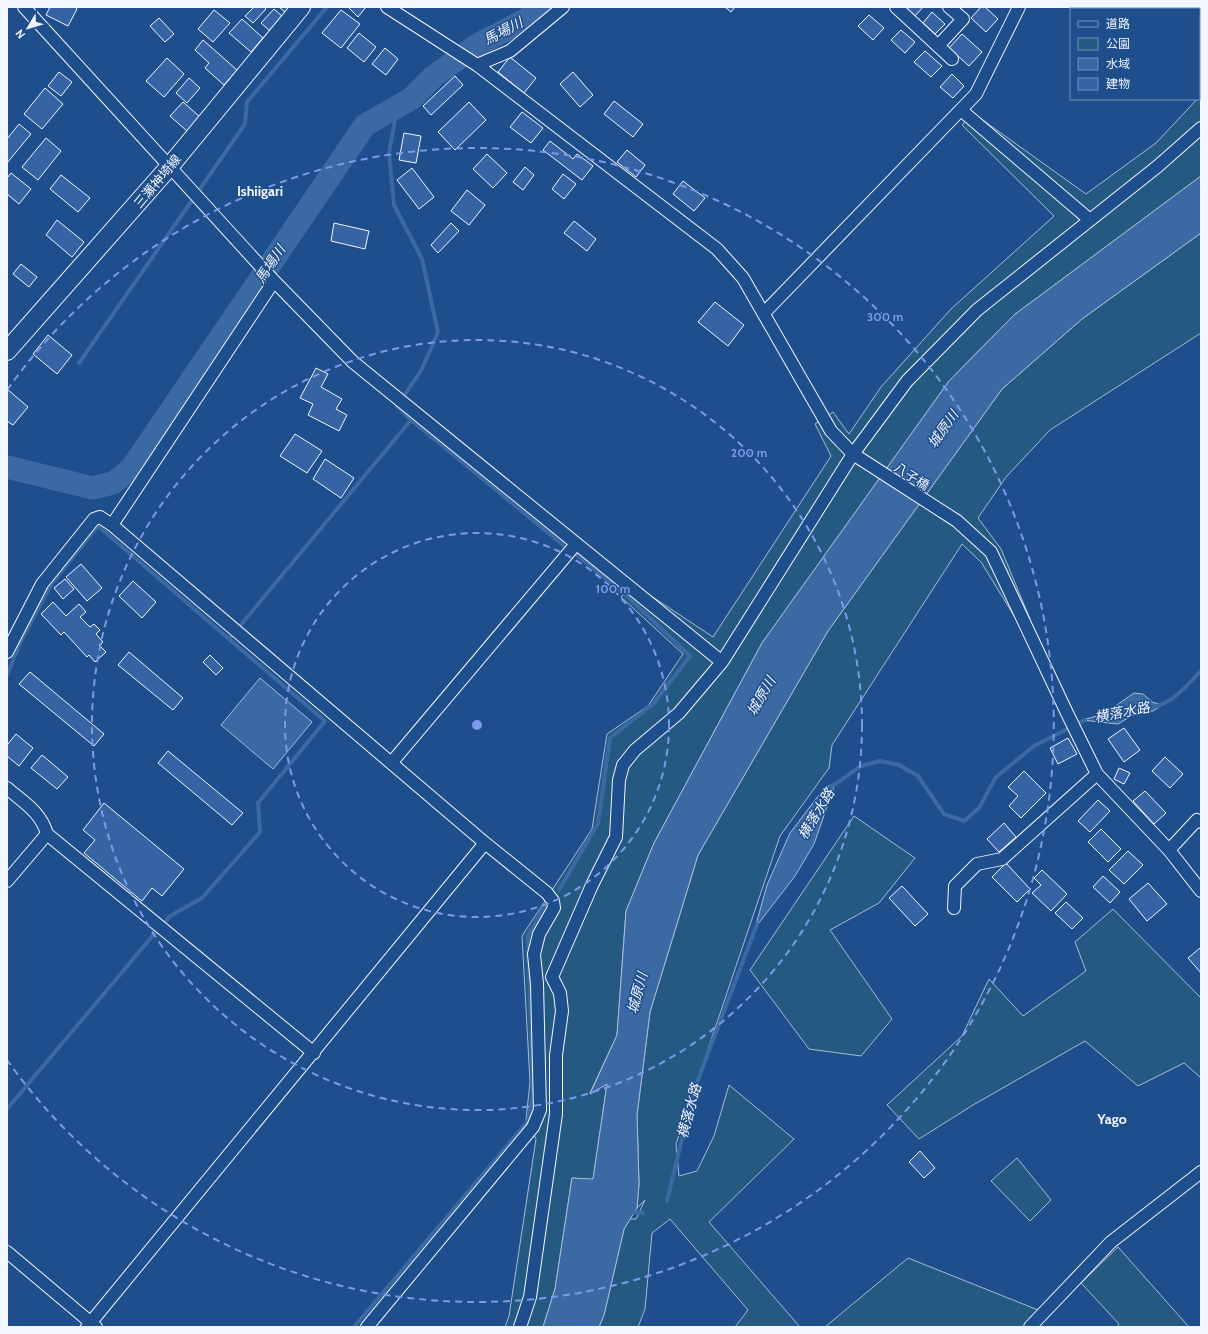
<svg xmlns="http://www.w3.org/2000/svg" width="1208" height="1334" viewBox="0 0 1208 1334" font-family="Cabin,'Noto Sans JP',sans-serif">
  <style>
    .green { fill: #245a82; stroke: #a8bbd7 }
    .water { fill: #3b69a3; stroke: #a8bbd7 }
    .lines { fill: none; stroke-linecap: round; stroke-linejoin: round }
    .stream { stroke: #3b69a3; stroke-width: 4 }
    .river { stroke: #3b69a3; stroke-width: 23 }
    .building { fill: #3563a3; stroke: #f2f6ff }
    .street-casing { stroke: #f2f6ff; stroke-width: 14 }
    .primary-casing { stroke: #f2f6ff; stroke-width: 20 }
    .street { stroke: #1f4e8c; stroke-width: 12 }
    .primary { stroke: #1f4e8c; stroke-width: 18 }
    .ring { fill: none; stroke: #7d9aea; stroke-width: 2; stroke-dasharray: 7 5 }
    .labels { text-anchor: middle; dominant-baseline: central; stroke-width: 3; stroke-linejoin: round; paint-order: stroke }
    .street-label { font-size: 13px; fill: #f2f6ff; stroke: #1f4e8c }
    .water-label { font-size: 14px; font-style: italic; fill: #f2f6ff; stroke: #1f4e8c }
    .neighbourhood-label { font-size: 14px; font-weight: bold; fill: #f2f6ff; stroke: #1f4e8c }
    .centre { fill: #7d9aea; stroke: #1f4e8c; stroke-width: 2 }
    .ring-label { font-size: 12px; text-anchor: middle; font-weight: bold; fill: #7d9aea; stroke: #1f4e8c; stroke-width: 3; stroke-linejoin: round; paint-order: stroke }
  </style>
  <rect width="100%" height="100%" fill="#1f4e8c"/>
  <path class="green" d="M 1201,95 L 1201,176 L 1014,315 L 949,381 L 762,643 L 654,843 L 626,911 L 617,1035 L 590,1093 L 607,1084 L 593,1180 L 572,1178 L 555,1289 L 543,1327 L 505,1327 L 509,1316 L 536,1139 L 526,1120 L 530,1082 L 522,936 L 592,829 L 607,734 L 648,706 L 683,654 L 621,597 L 633,584 L 713,637 L 831,456 L 815,424 L 833,412 L 849,434 L 881,387 L 951,309 L 1054,216 L 962,125 L 973,113 L 1086,194 L 1156,143 Z
    M 1201,233 L 1201,333 L 1050,430 L 1006,477 L 978,518 L 1001,549 L 1030,619 L 1019,624 L 981,562 L 962,544 L 832,745 L 829,768 L 780,836 L 676,1144 L 679,1176 L 697,1171 L 714,1136 L 729,1085 L 794,1139 L 709,1222 L 800,1327 L 735,1327 L 748,1310 L 670,1219 L 652,1233 L 645,1309 L 638,1327 L 599,1327 L 604,1315 L 624,1229 L 630,1219 L 636,1219 L 645,1200 L 637,1208 L 639,1184 L 637,1115 L 650,1012 L 698,855 L 828,631 L 1002,389 L 1082,319 Z
    M 854,816 L 915,858 L 879,903 L 830,930 L 892,1019 L 861,1056 L 809,1049 L 750,970 Z
    M 1113,909 L 1201,998 L 1201,1078 L 1184,1063 L 1138,1086 L 1085,1041 L 973,1105 L 919,1139 L 887,1105 L 962,1036 L 989,979 L 1023,1016 L 1086,971 L 1075,942 Z
    M 1017,1158 L 1051,1200 L 1030,1221 L 991,1181 Z
    M 1118,1247 L 1189,1327 L 1117,1327 L 1119,1324 L 1081,1283 Z
    M 908,1258 L 1038,1310 L 1023,1327 L 825,1327 Z"/>
  <path class="water" d="M 1201,176 L 1201,233 L 1082,319 L 1002,389 L 828,631 L 698,855 L 650,1012 L 637,1115 L 639,1184 L 637,1208 L 624,1229 L 604,1315 L 599,1327 L 543,1327 L 555,1289 L 572,1178 L 593,1179 L 607,1084 L 590,1094 L 617,1035 L 626,911 L 654,843 L 762,643 L 949,381 L 1014,315 Z
    M 260,678 L 312,722 L 273,769 L 221,725 Z
    M 1134,693 L 1143,694 L 1152,702 L 1162,705 L 1153,711 L 1138,712 L 1118,724 L 1082,720 L 1104,714 Z
    M 835,784 L 814,844 L 795,876 L 755,928 L 767,885 L 790,833 L 825,787 Z"/>
  <g class="lines">
    <path class="stream" d="M 79,363 L 245,124 L 247,102 L 327,7
      M 411,420 L 563,545
      M 7,675 L 21,641 L 52,583 L 98,526 L 229,639
      M 1157,706 C 1174,702 1189,683 1201,671
      M 831,787 L 861,766 L 880,761 L 899,765 L 918,776 L 944,814 L 964,821 L 979,808 L 996,777 L 1034,746 L 1085,720
      M 559,890 L 598,823 L 610,738 L 653,704 L 690,656 L 627,596 L 577,555
      M 166,921 L 170,916 L 202,898 L 260,832 L 258,803 L 325,721 L 229,639 L 411,420 L 397,406 L 422,369 L 438,332 L 422,259 L 394,205 L 389,153 L 396,115 L 411,99
      M 7,1109 L 155,933
      M 667,1201 L 693,1093 L 757,924
      M 630,1212 L 643,1213
      M 354,1327 L 528,1121 L 533,1093 L 528,936 L 546,903"/>
    <path class="river" d="M 7,467 L 93,488 L 113,483 L 131,469 L 365,125 L 411,99 L 433,77 L 477,45 L 527,19 L 539,7"/>
  </g>
  <path class="building" d="M 50,7 L 75,7 L 77,9 L 68,26 L 46,15 Z
    M 254,7 L 264,7 L 266,9 L 253,23 L 245,16 Z
    M 279,7 L 290,7 L 286,13 Z
    M 348,7 L 366,7 L 358,17 Z
    M 725,7 L 735,7 L 731,12 Z
    M 905,7 L 923,7 L 915,16 Z
    M 981,7 L 985,7 L 998,19 L 986,32 L 971,18 Z
    M 274,9 L 283,17 L 270,31 L 261,23 Z
    M 214,10 L 230,23 L 213,42 L 198,29 Z
    M 341,10 L 360,24 L 341,48 L 322,33 Z
    M 932,12 L 945,24 L 935,34 L 923,23 Z
    M 869,15 L 884,28 L 873,40 L 858,26 Z
    M 159,18 L 174,34 L 165,42 L 150,26 Z
    M 242,19 L 263,38 L 251,52 L 229,33 Z
    M 901,30 L 915,42 L 905,53 L 891,40 Z
    M 359,33 L 376,47 L 364,62 L 347,48 Z
    M 962,34 L 982,52 L 969,66 L 949,48 Z
    M 203,40 L 237,70 L 224,85 L 205,68 L 209,63 L 195,50 Z
    M 385,48 L 398,59 L 386,75 L 372,64 Z
    M 925,51 L 942,66 L 931,77 L 914,62 Z
    M 510,57 L 536,78 L 524,93 L 498,72 Z
    M 167,58 L 184,74 L 164,97 L 146,81 Z
    M 59,72 L 72,82 L 61,96 L 48,86 Z
    M 573,72 L 593,95 L 580,107 L 560,84 Z
    M 952,74 L 964,86 L 953,98 L 940,87 Z
    M 455,76 L 463,85 L 431,115 L 423,106 Z
    M 189,78 L 200,88 L 187,103 L 176,93 Z
    M 45,88 L 63,104 L 42,129 L 24,114 Z
    M 614,101 L 643,124 L 633,137 L 604,114 Z
    M 183,102 L 200,117 L 187,131 L 170,116 Z
    M 469,102 L 486,120 L 455,150 L 438,132 Z
    M 522,112 L 543,128 L 531,143 L 510,127 Z
    M 19,124 L 31,134 L 7,163 L 7,139 Z
    M 404,133 L 421,136 L 416,163 L 399,160 Z
    M 46,138 L 61,151 L 38,180 L 22,167 Z
    M 550,141 L 573,159 L 577,154 L 593,166 L 582,180 L 543,150 Z
    M 627,150 L 645,165 L 636,177 L 617,162 Z
    M 487,154 L 507,173 L 493,188 L 473,169 Z
    M 525,167 L 534,175 L 523,190 L 513,182 Z
    M 412,168 L 434,197 L 419,209 L 397,180 Z
    M 11,173 L 31,189 L 19,204 L 7,194 L 7,178 Z
    M 563,174 L 576,184 L 564,199 L 552,189 Z
    M 61,175 L 90,198 L 78,212 L 50,189 Z
    M 683,181 L 705,198 L 694,211 L 673,194 Z
    M 467,190 L 485,205 L 469,225 L 451,211 Z
    M 57,220 L 84,242 L 72,257 L 46,235 Z
    M 574,221 L 596,239 L 587,251 L 564,233 Z
    M 334,223 L 369,231 L 365,249 L 331,241 Z
    M 451,223 L 459,231 L 438,253 L 431,245 Z
    M 21,264 L 37,277 L 29,287 L 13,274 Z
    M 715,302 L 744,325 L 728,346 L 698,322 Z
    M 48,335 L 72,355 L 57,374 L 33,354 Z
    M 316,368 L 328,374 L 321,387 L 342,399 L 336,409 L 347,415 L 339,431 L 308,415 L 313,404 L 300,398 Z
    M 7,389 L 28,407 L 13,425 L 7,421 Z
    M 295,434 L 322,451 L 307,473 L 280,456 Z
    M 325,459 L 354,478 L 341,498 L 313,479 Z
    M 81,564 L 102,588 L 87,601 L 66,577 Z
    M 65,579 L 74,589 L 63,599 L 54,588 Z
    M 133,581 L 156,602 L 142,618 L 119,596 Z
    M 53,602 L 66,616 L 79,604 L 86,612 L 80,617 L 90,627 L 94,624 L 100,630 L 96,634 L 103,642 L 99,645 L 106,652 L 95,662 L 89,655 L 87,657 L 64,632 L 61,635 L 41,614 Z
    M 129,652 L 183,698 L 173,710 L 118,665 Z
    M 210,655 L 223,668 L 216,675 L 203,662 Z
    M 30,672 L 104,734 L 94,746 L 19,684 Z
    M 1124,728 L 1140,750 L 1124,762 L 1108,739 Z
    M 16,734 L 33,748 L 19,766 L 7,756 L 7,745 Z
    M 1068,738 L 1077,754 L 1058,764 L 1050,748 Z
    M 168,751 L 243,813 L 232,825 L 158,763 Z
    M 42,755 L 68,777 L 57,789 L 31,768 Z
    M 1165,757 L 1183,774 L 1170,788 L 1152,771 Z
    M 1119,768 L 1130,773 L 1124,784 L 1114,779 Z
    M 1024,771 L 1046,793 L 1021,818 L 1009,806 L 1018,796 L 1008,787 Z
    M 1145,791 L 1166,813 L 1154,824 L 1133,801 Z
    M 1098,800 L 1110,811 L 1090,832 L 1078,821 Z
    M 104,803 L 184,869 L 162,896 L 152,888 L 142,901 L 84,853 L 95,840 L 83,830 Z
    M 1004,823 L 1016,837 L 999,852 L 987,839 Z
    M 1101,829 L 1121,849 L 1108,862 L 1088,842 Z
    M 1128,851 L 1143,865 L 1124,884 L 1109,870 Z
    M 1006,863 L 1030,889 L 1017,902 L 992,877 Z
    M 1042,870 L 1067,894 L 1051,911 L 1032,893 L 1041,885 L 1034,878 Z
    M 1103,876 L 1120,892 L 1110,903 L 1093,887 Z
    M 1148,883 L 1167,904 L 1147,921 L 1129,899 Z
    M 902,886 L 928,914 L 915,926 L 889,898 Z
    M 1066,902 L 1083,918 L 1072,929 L 1055,913 Z
    M 1200,948 L 1201,950 L 1201,973 L 1188,958 Z
    M 920,1151 L 935,1168 L 924,1178 L 909,1162 Z"/>
  <g class="lines">
    <defs>
      <path id="street" d="M 24,7 L 274,281 L 353,362 L 722,662
        M 387,7 L 477,65 L 717,249 L 743,278 L 831,431 L 853,454 L 957,521 L 991,552 L 1067,713 L 1097,774 L 1169,850 L 1201,891
        M 896,7 L 952,59
        M 938,46 L 963,19 L 949,7
        M 477,65 L 510,51 L 563,7
        M 961,110 L 1090,220
        M 764,313 L 976,94 L 1019,7
        M 112,525 L 274,281
        M 7,652 L 42,584 L 94,519 L 100,517 L 112,525 L 485,843 L 547,893 L 553,901 L 554,908 L 539,934 L 534,954 L 537,984 L 540,1110 L 533,1127 L 367,1327
        M 392,762 L 576,544
        M 7,788 C 23,802 41,812 47,834 L 314,1053
        M 1169,850 L 1197,820 L 1201,822
        M 7,881 L 47,834
        M 954,908 L 955,886 L 977,864 L 1002,859 L 1097,774
        M 7,1252 L 96,1327
        M 87,1327 L 485,843
        M 520,1327 L 530,1297 L 556,1114 L 556,1055 L 562,1011 L 560,993 L 552,977 L 592,885 L 616,837 L 619,780 L 623,765 L 635,750 L 679,713 L 722,662 L 853,454 L 907,381 L 977,310 L 1158,166 L 1201,128
        M 1030,1327 L 1111,1242 L 1201,1172"/>
      <path id="primary" d="M 7,351 L 170,166 L 301,7"/>
    </defs>
    <use href="#street" class="street-casing"/>
    <use href="#primary" class="primary-casing"/>
    <use href="#street" class="street"/>
    <use href="#primary" class="primary"/>
  </g>
  <g class="ring">
    <circle cx="477" cy="725" r="192"/>
    <circle cx="477" cy="725" r="385"/>
    <path d="M7 390A577 577 0 1 1 7 1060"/>
  </g>
  <g class="labels">
    <g class="street-label">
      <text transform="translate(157 181) rotate(-50)">三瀬神埼線</text>
      <text transform="translate(912 476) rotate(33)">八子橋</text>
    </g>
    <g class="water-label">
      <text transform="translate(503 31) rotate(-28)">馬場川</text>
      <text transform="translate(270 264) rotate(-56)">馬場川</text>
      <text transform="translate(943 429) rotate(-55)">城原川</text>
      <text transform="translate(761 696) rotate(-60)">城原川</text>
      <text transform="translate(1122 712) rotate(-11)">横落水路</text>
      <text transform="translate(816 814) rotate(-59)">横落水路</text>
      <text transform="translate(637 993) rotate(-75)">城原川</text>
      <text transform="translate(689 1111) rotate(-75)">横落水路</text>
    </g>
    <g class="neighbourhood-label">
      <text x="260" y="191">Ishiigari</text>
      <text x="1112" y="1119">Yago</text>
    </g>
  </g>
  <circle cx="477" cy="725" r="6" class="centre"/>
  <g class="ring-label">
    <text x="885" y="321">300 m</text>
    <text x="749" y="457">200 m</text>
    <text x="613" y="593">100 m</text>
  </g>
  <rect width="1208" height="1334" fill="none" stroke="#f2f6ff" stroke-width="16"/>
  <rect x="1070" y="8" width="130" height="92" fill="#1f4e8c" stroke="#7391ba"/>
  <rect x="1078" y="21" width="20" height="6" fill="#1f4e8c" stroke="#7391ba"/>
  <text x="1106" y="28" font-size="12" fill="#f2f6ff">道路</text>
  <rect x="1078" y="38" width="20" height="12" fill="#245a82" stroke="#7391ba"/>
  <text x="1106" y="48" font-size="12" fill="#f2f6ff">公園</text>
  <rect x="1078" y="58" width="20" height="12" fill="#3b69a3" stroke="#7391ba"/>
  <text x="1106" y="68" font-size="12" fill="#f2f6ff">水域</text>
  <rect x="1078" y="78" width="20" height="12" fill="#3563a3" stroke="#7391ba"/>
  <text x="1106" y="88" font-size="12" fill="#f2f6ff">建物</text>
  <g transform="translate(28 28) rotate(232)" stroke="#1f4e8c" stroke-width="3" paint-order="stroke">
  <path d="M0-3L7 15L0 10L-7 15Z" fill="#f2f6ff"/>
  <text y="-6" font-size="11" font-weight="bold" text-anchor="middle" fill="#f2f6ff">N</text>
  </g>
</svg>
